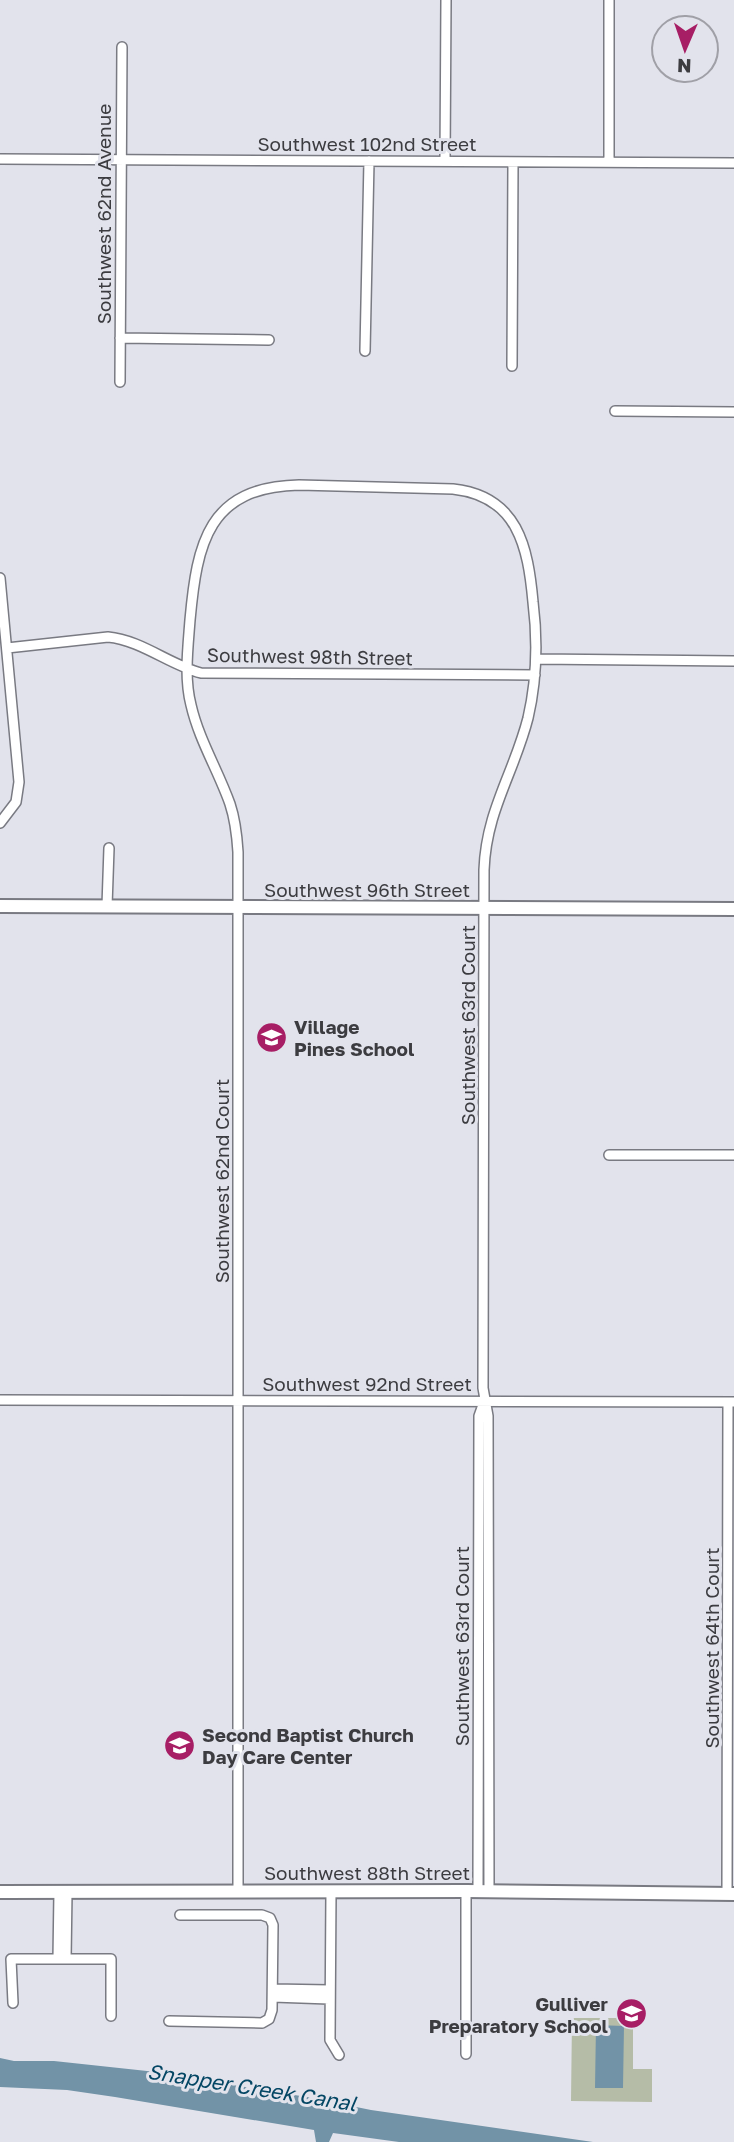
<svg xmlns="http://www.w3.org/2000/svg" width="734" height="2142" viewBox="0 0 734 2142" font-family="'Golos Text',sans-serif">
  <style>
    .green { fill: #b5bca7 }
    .water { fill: #7293a7 }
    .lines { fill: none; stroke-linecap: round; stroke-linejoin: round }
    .street-casing { stroke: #797a82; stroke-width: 12 }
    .secondary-casing { stroke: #797a82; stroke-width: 16 }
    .street { stroke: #fff; stroke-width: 9 }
    .secondary { stroke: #fff; stroke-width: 12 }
    .labels { text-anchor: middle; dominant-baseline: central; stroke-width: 6; stroke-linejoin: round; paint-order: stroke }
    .street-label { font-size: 19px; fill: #3c3c40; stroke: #e2e3ec }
    .poi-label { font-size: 19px; font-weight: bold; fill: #3c3c40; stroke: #e2e3ec; text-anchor: start }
    .water-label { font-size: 21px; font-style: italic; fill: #044664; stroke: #e2e3ec }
  </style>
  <rect width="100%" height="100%" fill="#e2e3ec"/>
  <path class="green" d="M 572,2018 L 633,2018 L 633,2069 L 652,2069 L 652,2102 L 571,2101 Z"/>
  <path class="water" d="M 596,2025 L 624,2026 L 623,2088 L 595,2088 Z
    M 0,2058 L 14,2061 L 54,2061 L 147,2071 L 307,2097 L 371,2110 L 593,2142 L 399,2142 L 333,2133 L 329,2142 L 316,2142 L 314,2130 L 115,2097 L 67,2090 L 0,2087 Z"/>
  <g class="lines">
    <defs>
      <path id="street" d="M 0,159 L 734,163
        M 445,161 L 446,0
        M 609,162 L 609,0
        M 120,338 L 269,340
        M 365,351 L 369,161
        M 512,366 L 513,162
        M 120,382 L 122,47
        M 615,411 L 734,412
        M 0,578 L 19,782 L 16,802 L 0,823
        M 7,648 L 108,637 C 141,640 170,665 201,673 L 535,675
        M 537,659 L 734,661
        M 107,906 L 109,848
        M 609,1155 L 734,1155
        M 0,1400 L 734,1402
        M 331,1891 L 330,2040 L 339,2055
        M 238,1892 L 238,852 C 237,836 235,819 230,804 C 218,770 199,740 191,705 C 184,678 188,647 190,620 C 197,543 208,487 299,485 L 453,489 C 518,496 528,547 533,602 C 538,642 537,679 528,718 C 514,773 486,811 484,870 L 483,1388 L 488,1416 L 489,1892
        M 478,1892 L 479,1416 L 484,1402
        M 727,1894 L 728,1402
        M 58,1959 L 59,1892
        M 66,1959 L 67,1892
        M 273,1989 L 329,1990
        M 273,1997 L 329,1999
        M 13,2003 L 11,1959 L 111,1959 L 111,2016
        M 169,2021 L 262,2023 L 269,2019 L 272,2010 L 273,1925 L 270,1918 L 262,1915 L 180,1915
        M 466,2054 L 466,1891"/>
      <path id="secondary" d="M 0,906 L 734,909
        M 0,1892 L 466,1891 L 734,1894"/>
    </defs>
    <use href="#street" class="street-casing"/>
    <use href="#secondary" class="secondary-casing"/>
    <use href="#street" class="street"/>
    <use href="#secondary" class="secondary"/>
  </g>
  <defs>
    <symbol id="school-disc" viewBox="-11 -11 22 22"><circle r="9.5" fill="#a71e65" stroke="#e2e3ec"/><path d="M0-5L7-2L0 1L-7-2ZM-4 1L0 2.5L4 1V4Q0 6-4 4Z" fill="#fff"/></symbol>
  </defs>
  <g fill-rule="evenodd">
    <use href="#school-disc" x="254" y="1020" width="35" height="35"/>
    <use href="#school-disc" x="162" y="1728" width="35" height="35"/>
    <use href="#school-disc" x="614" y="1996" width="35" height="35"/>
  </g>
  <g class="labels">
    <g class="street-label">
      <text x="367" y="143">Southwest 102nd Street</text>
      <text transform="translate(103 214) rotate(-90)">Southwest 62nd Avenue</text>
      <text transform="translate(310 656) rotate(1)">Southwest 98th Street</text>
      <text x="367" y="889">Southwest 96th Street</text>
      <text transform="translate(467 1025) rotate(-90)">Southwest 63rd Court</text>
      <text transform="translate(221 1181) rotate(-90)">Southwest 62nd Court</text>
      <text x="367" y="1383">Southwest 92nd Street</text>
      <text transform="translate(461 1646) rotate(-90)">Southwest 63rd Court</text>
      <text transform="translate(711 1648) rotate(-90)">Southwest 64th Court</text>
      <text x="367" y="1872">Southwest 88th Street</text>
    </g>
    <g class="poi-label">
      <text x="294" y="1026">Village<tspan x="294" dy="22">Pines School</tspan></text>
      <text x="202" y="1734">Second Baptist Church<tspan x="202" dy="22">Day Care Center</tspan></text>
      <text x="608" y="2003" text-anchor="end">Gulliver<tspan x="608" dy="22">Preparatory School</tspan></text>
    </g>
    <g class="water-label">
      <text transform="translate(252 2087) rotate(9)">Snapper Creek Canal</text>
    </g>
  </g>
  <g transform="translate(685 49) rotate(182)"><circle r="33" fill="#e2e3ec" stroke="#a0a0a7" stroke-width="2"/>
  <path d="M0-5L12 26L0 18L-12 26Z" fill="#a71e65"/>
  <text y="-10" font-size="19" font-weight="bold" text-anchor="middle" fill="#3c3c40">N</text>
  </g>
</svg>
